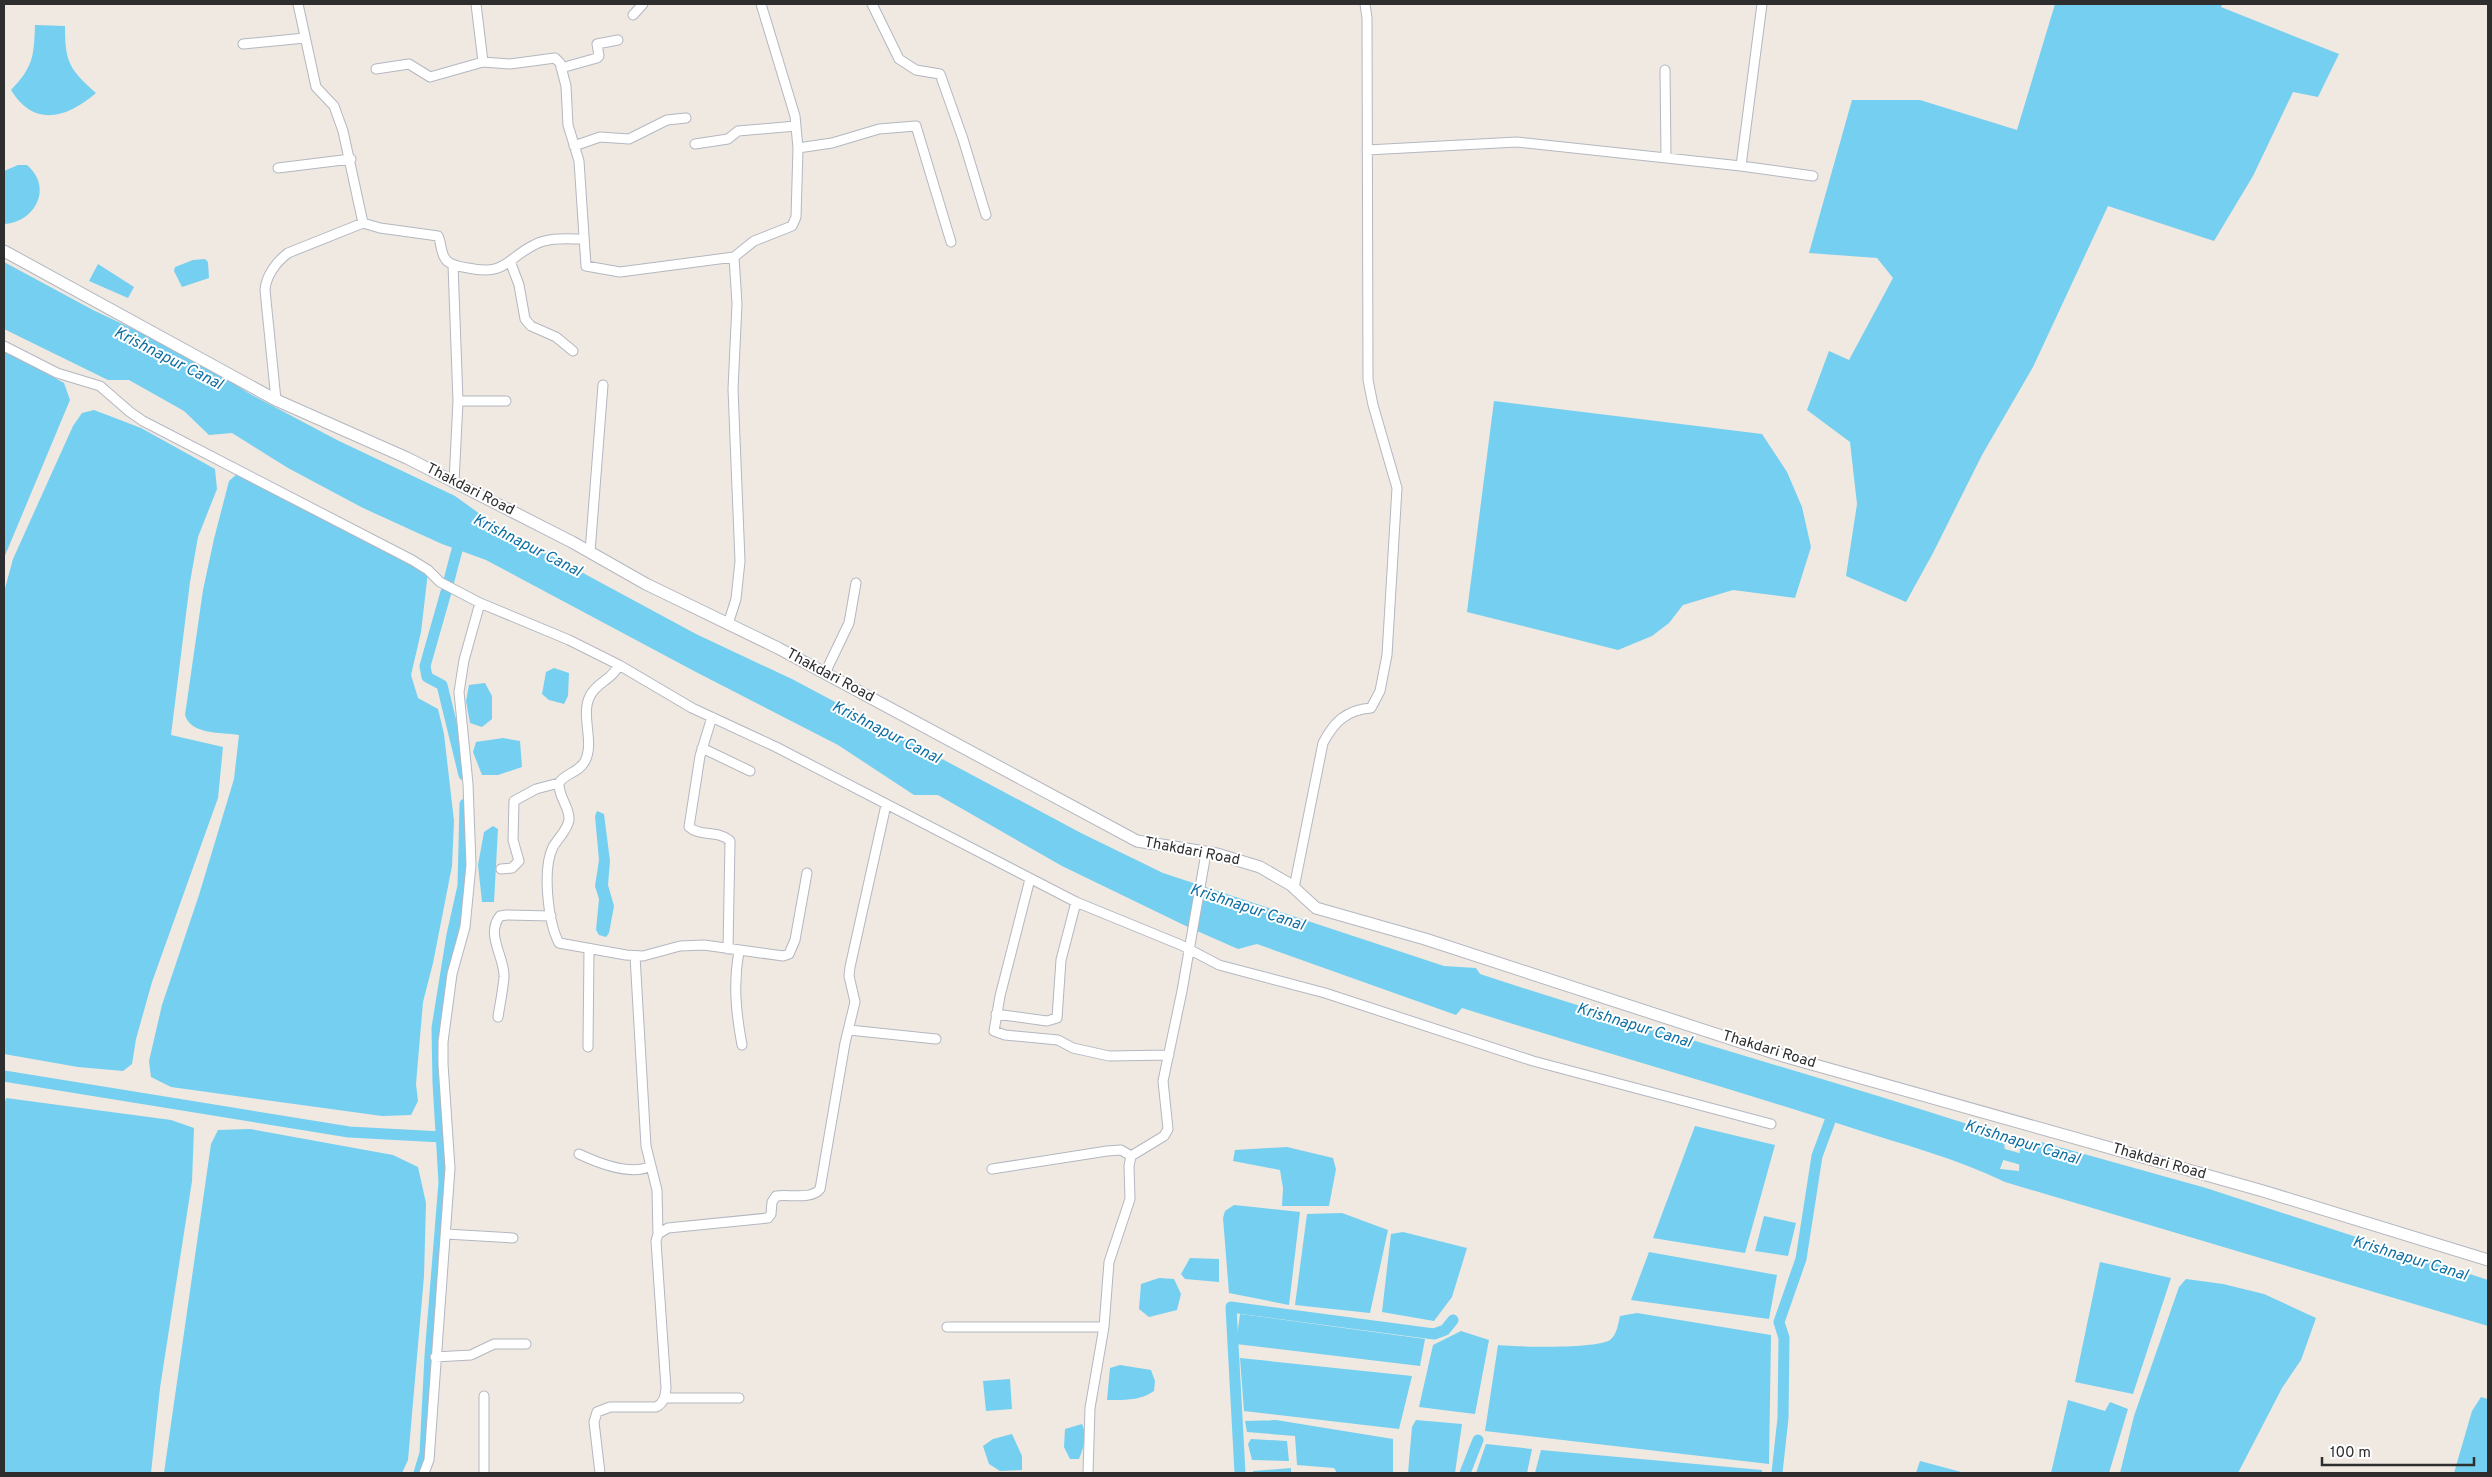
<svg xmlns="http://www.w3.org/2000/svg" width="2492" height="1477" viewBox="0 0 2492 1477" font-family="Overpass,sans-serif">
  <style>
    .water { fill: #75cff0 }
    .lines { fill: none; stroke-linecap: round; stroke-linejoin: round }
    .canal { stroke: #75cff0; stroke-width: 11 }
    .minor-casing { stroke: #b4b7c1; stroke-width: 11 }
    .tertiary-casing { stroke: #b4b7c1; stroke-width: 13 }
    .minor { stroke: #fff; stroke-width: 9 }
    .tertiary { stroke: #fff; stroke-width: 11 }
    .labels { text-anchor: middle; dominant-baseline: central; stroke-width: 4; stroke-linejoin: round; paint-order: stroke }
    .street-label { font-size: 15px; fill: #2e2e2e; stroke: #fff }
    .water-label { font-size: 16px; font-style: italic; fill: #0d6fa3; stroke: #fff }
  </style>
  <rect width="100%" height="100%" fill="#efe9e1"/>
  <path class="water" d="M 2055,4 L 2222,4 L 2221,7 L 2339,54 L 2318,97 L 2293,92 L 2253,176 L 2214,241 L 2108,206 L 2033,367 L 1982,455 L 1933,553 L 1906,602 L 1846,576 L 1857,504 L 1850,442 L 1807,410 L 1829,351 L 1849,360 L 1893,278 L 1877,258 L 1809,253 L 1852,100 L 1920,100 L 2017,130 Z
    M 35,25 L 65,26 C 65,62 69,69 96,93 C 67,118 34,128 11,90 C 33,67 34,57 35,25 Z
    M 18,165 L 27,165 C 54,188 34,223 4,224 L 4,171 Z
    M 205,259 L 208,262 L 209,278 L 182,287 L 174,271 L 175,267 L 193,260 Z
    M 4,262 L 93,310 L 190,356 L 250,394 L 337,440 L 455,496 L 498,527 L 696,634 L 792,679 L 1081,833 L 1163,873 L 1444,966 L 1476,968 L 1480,974 C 1647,1029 1816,1075 1983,1129 L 2004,1138 L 2005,1155 L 2000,1169 L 2019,1171 L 2020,1146 L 2035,1151 L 2041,1142 L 2206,1188 L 2488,1280 L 2488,1326 L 2005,1182 C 1956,1158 1901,1144 1849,1127 C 1721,1085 1591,1049 1462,1008 L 1456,1015 L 1257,944 L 1238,949 L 1188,927 L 1062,866 L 938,795 L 914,795 L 838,745 L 694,671 L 486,560 L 442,544 L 363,508 L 288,468 L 232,433 L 209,435 L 184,411 L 129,380 L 108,380 L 4,329 Z
    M 98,264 L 134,287 L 128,298 L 89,281 Z
    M 4,350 L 64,383 L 70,400 L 4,558 Z
    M 1494,401 L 1762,434 L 1787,472 L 1802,507 L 1811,547 L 1795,598 L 1733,590 L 1683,605 L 1669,623 L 1652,636 L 1618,650 L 1467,612 Z
    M 94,410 L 141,428 L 215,469 L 217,489 L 198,537 L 190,582 L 171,735 L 223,747 L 218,798 L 152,982 L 136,1039 L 132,1064 L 123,1071 L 78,1067 L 4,1054 L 4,592 L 13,559 L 73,426 L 82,413 Z
    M 237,474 L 428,572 L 421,632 L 411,675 L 418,698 L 438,709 L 444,734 L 454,821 L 452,866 L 433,963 L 423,1002 L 416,1084 L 418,1101 L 411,1115 L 382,1116 L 171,1087 L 151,1077 L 149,1061 L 162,1005 L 199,895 L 234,779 L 239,735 C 221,732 191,735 185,715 L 203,590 L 214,539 L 229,481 Z
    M 554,668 L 569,673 L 568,696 L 564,704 L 549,700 L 542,694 L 546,672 Z
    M 485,683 L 492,696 L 492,719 L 482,727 L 470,723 L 466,701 L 469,685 Z
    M 503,738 L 520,741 L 522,767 L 498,775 L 482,775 L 473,752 L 476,742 Z
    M 597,811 L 604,814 L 610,861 L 608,885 L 614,906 L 609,933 L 606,937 L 599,935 L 596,930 L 599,899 L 595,886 L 599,860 L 595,816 Z
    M 493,826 L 498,829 L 494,902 L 482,902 L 478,865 L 484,832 Z
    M 6,1098 L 171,1120 L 194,1128 L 192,1181 L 160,1388 L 151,1473 L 4,1473 L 4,1105 Z
    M 1695,1126 L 1775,1145 L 1745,1253 L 1653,1238 Z
    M 250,1129 L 393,1155 L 418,1167 L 426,1203 L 424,1276 L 408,1460 L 402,1473 L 164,1473 L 211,1144 L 218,1130 Z
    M 1287,1147 L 1333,1158 L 1336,1169 L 1329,1206 L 1282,1206 L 1283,1188 L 1280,1170 L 1233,1161 L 1235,1150 Z
    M 1234,1205 L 1300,1212 L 1289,1305 L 1229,1293 L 1223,1218 L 1225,1211 Z
    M 1342,1213 L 1388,1230 L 1370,1313 L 1295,1305 L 1307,1214 Z
    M 1764,1216 L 1796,1223 L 1788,1256 L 1755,1251 Z
    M 1403,1232 L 1467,1248 L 1452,1297 L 1434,1321 L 1382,1312 L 1391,1234 Z
    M 1649,1252 L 1777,1275 L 1769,1319 L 1631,1300 Z
    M 1190,1258 L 1219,1259 L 1219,1282 L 1185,1279 L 1181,1274 Z
    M 2100,1262 L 2171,1278 L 2133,1394 L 2075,1382 Z
    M 1159,1278 L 1174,1279 L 1181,1294 L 1177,1310 L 1149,1317 L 1139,1309 L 1141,1284 Z
    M 2186,1279 L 2223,1284 L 2264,1294 L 2316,1318 L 2301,1360 L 2282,1388 L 2238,1473 L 2120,1473 L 2134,1416 L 2179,1287 Z
    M 1637,1313 L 1771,1335 L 1769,1464 L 1485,1431 L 1498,1345 C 1518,1347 1596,1349 1610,1340 C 1617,1335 1618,1324 1620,1316 Z
    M 1240,1314 L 1425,1339 L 1420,1366 L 1236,1344 Z
    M 1461,1331 L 1489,1340 L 1475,1414 L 1419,1407 L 1433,1345 Z
    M 1240,1358 L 1412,1376 L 1399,1429 L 1244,1411 Z
    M 1120,1365 L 1151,1370 L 1155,1381 L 1154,1391 C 1140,1401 1123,1400 1107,1400 L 1110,1368 Z
    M 1010,1379 L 1012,1409 L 986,1411 L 983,1381 Z
    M 2481,1397 L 2488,1399 L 2488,1473 L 2454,1473 L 2472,1411 Z
    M 2068,1400 L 2105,1411 L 2110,1402 L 2128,1409 L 2109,1473 L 2051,1473 Z
    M 1276,1420 L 1393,1439 L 1393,1473 L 1337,1473 L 1334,1468 L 1297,1465 L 1295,1436 L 1247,1432 L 1245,1421 Z
    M 1416,1420 L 1462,1424 L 1455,1473 L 1408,1473 L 1412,1427 Z
    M 1082,1424 C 1087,1435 1084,1447 1079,1459 L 1070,1459 L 1064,1447 L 1065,1429 Z
    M 1012,1434 L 1022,1456 L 1022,1470 L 1000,1471 L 989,1464 L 983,1446 L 993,1439 Z
    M 1251,1439 L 1287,1441 L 1289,1461 L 1252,1460 L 1248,1444 Z
    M 1486,1444 L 1532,1449 L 1527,1473 L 1476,1473 Z
    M 1541,1450 L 1762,1470 L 1762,1473 L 1535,1473 Z
    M 1920,1461 L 1965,1473 L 1916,1473 Z
    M 1291,1468 L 1291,1473 L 1253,1473 L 1253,1471 Z"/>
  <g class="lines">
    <path class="canal" d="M 448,584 L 457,550
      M 446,592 L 425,666 L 427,677 L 442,685 L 464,775
      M 4,1076 L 349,1132 L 442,1137
      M 1992,1151 L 2034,1163
      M 419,1473 L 425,1453 L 430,1356 L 444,1182 L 438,1083 L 437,1028 L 452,935 L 463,886 L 465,804
      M 1240,1473 L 1231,1307 L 1434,1334 L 1445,1330 L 1453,1320
      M 1465,1473 L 1478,1440
      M 1777,1473 L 1783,1418 L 1784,1338 L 1779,1322 L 1801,1259 L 1817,1156 L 1830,1121"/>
    <defs>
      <path id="minor" d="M 298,4 L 316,87 L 334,106 L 343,131 L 363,223 L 380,228 L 438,236 C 442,244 440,254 447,261 C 453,266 461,267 468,268 C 506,276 506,259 534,245 C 549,237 567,239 583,239
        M 476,4 L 483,62 L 510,64 L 555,58 L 560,63 L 566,86 L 568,125 L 579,161 L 586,266 L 620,272 L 734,257 L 737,304 L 733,389 L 740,561 L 736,599 L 728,624
        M 872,4 L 899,59 L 916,70 L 940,74 L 963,139 L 986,215
        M 633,15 L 643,4
        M 243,44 L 305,38
        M 561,68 L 597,58 L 599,56 L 597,44 L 618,40
        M 376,69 L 409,64 L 430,77 L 483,62
        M 1665,70 L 1666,157
        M 695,144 L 728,139 L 738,131 L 796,126
        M 574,146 L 600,137 L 629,139 L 667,120 L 686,118
        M 798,148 L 832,143 L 879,129 L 916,126 L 951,242
        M 1367,150 L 1517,142 L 1741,166 L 1762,4
        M 1741,166 L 1813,176
        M 278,168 L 351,159
        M 734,257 L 754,241 L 792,226 L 796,217 L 798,148 L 795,116 L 761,4
        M 510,261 L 519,285 L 525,319 L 531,326 L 556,337 L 573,351
        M 453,265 L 458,401 L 454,482
        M 4,346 L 57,373 L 100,386 L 130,412 L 143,421 L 412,560 L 428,570 L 440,582 L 480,603 L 569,640 L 619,665 L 692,708 L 776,747 L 1076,902 L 1181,945 L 1219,965 L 1325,993 L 1533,1061 L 1771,1124
        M 276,400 L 265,290 C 266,276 276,262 288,253 L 363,223
        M 458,401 L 506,401
        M 590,552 L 603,385
        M 619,665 C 612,680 597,682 590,696 C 580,715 595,742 585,761 C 579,773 565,773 559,783 C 558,797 570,807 569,820 C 567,831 558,838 553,847 C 542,869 548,922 559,943 L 626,955 L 643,956 L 680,946 L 704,945 L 783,956 L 789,954 L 795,940 L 807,873
        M 825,673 L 849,623 L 856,583
        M 712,717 L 700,756 L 689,827 C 700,837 719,830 730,841 L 728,949
        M 702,748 L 750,771
        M 501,869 L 512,868 L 519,861 L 513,840 L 514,801 L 536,789 L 559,783
        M 1030,879 L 1000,996 L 994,1031 L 1005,1035 L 1058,1040 L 1073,1048 L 1109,1056 L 1169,1055
        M 1294,888 L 1323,743 C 1334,722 1346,710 1371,708 L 1380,691 L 1387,655 L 1397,488 L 1373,405 L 1368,380 L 1367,18 L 1365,4
        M 739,951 C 733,984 736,1013 742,1045
        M 635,956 L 646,1146 L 657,1190 L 658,1234
        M 996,1014 L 1047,1021 L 1057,1018 L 1061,960 L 1076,902
        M 498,1017 C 500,1004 503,990 504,977 C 505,957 485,935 500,916 L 507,915 L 551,916
        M 849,1030 L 936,1039
        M 588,1047 L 589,949
        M 579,1154 C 598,1163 631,1176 651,1166
        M 992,1169 L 1107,1151 L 1121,1150 L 1131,1156
        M 446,1234 L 513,1238
        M 947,1327 L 1104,1327
        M 435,1357 L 471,1355 L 494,1344 L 526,1344
        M 664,1398 L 739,1398
        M 424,1473 L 429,1460 L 450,1168 L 443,1064 L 443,1042 L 452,974 L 465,927 L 471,865 L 468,784 L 459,692 L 464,660 L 480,603
        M 484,1473 L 484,1396
        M 600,1473 L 594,1422 L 597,1412 L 610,1407 L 656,1407 C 664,1403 665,1397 666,1388 L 656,1241 L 658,1234 L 668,1228 L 768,1218 L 771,1214 L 772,1202 L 776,1196 C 789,1194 811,1200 820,1189 L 845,1043 L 855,1002 L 849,976 L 850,967 L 886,805
        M 1088,1473 L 1090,1408 L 1104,1327 L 1109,1262 L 1130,1199 L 1129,1166 L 1131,1156 L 1164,1136 L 1168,1129 L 1163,1081 L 1182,991 L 1206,853"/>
      <path id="tertiary" d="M 4,251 L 276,400 L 407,458 L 572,542 L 646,584 L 778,648 L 1137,841 L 1217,854 L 1260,867 L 1291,885 L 1316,908 L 1425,939 L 1783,1056 L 2263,1191 L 2488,1260"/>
    </defs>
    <use href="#minor" class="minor-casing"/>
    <use href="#tertiary" class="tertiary-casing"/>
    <use href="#minor" class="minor"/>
    <use href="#tertiary" class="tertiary"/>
  </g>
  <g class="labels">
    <g class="street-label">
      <text transform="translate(470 490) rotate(27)">Thakdari Road</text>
      <text transform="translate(830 676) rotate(28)">Thakdari Road</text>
      <text transform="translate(1192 852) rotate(11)">Thakdari Road</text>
      <text transform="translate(1769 1050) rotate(17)">Thakdari Road</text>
      <text transform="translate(2159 1162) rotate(16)">Thakdari Road</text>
    </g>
    <g class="water-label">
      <text transform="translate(168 359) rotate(27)">Krishnapur Canal</text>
      <text transform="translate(527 546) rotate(27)">Krishnapur Canal</text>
      <text transform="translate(886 733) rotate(27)">Krishnapur Canal</text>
      <text transform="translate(1247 908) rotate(18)">Krishnapur Canal</text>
      <text transform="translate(1634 1026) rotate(17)">Krishnapur Canal</text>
      <text transform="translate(2022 1143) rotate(17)">Krishnapur Canal</text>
      <text transform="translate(2410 1259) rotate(17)">Krishnapur Canal</text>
    </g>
  </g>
  <rect width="2492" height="1477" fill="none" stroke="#2e2e2e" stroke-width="10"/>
  <path d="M2322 1457v8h152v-8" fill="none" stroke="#2e2e2e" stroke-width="2.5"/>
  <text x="2330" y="1457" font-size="15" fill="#2e2e2e" stroke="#ffffff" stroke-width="4" paint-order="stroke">100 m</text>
</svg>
